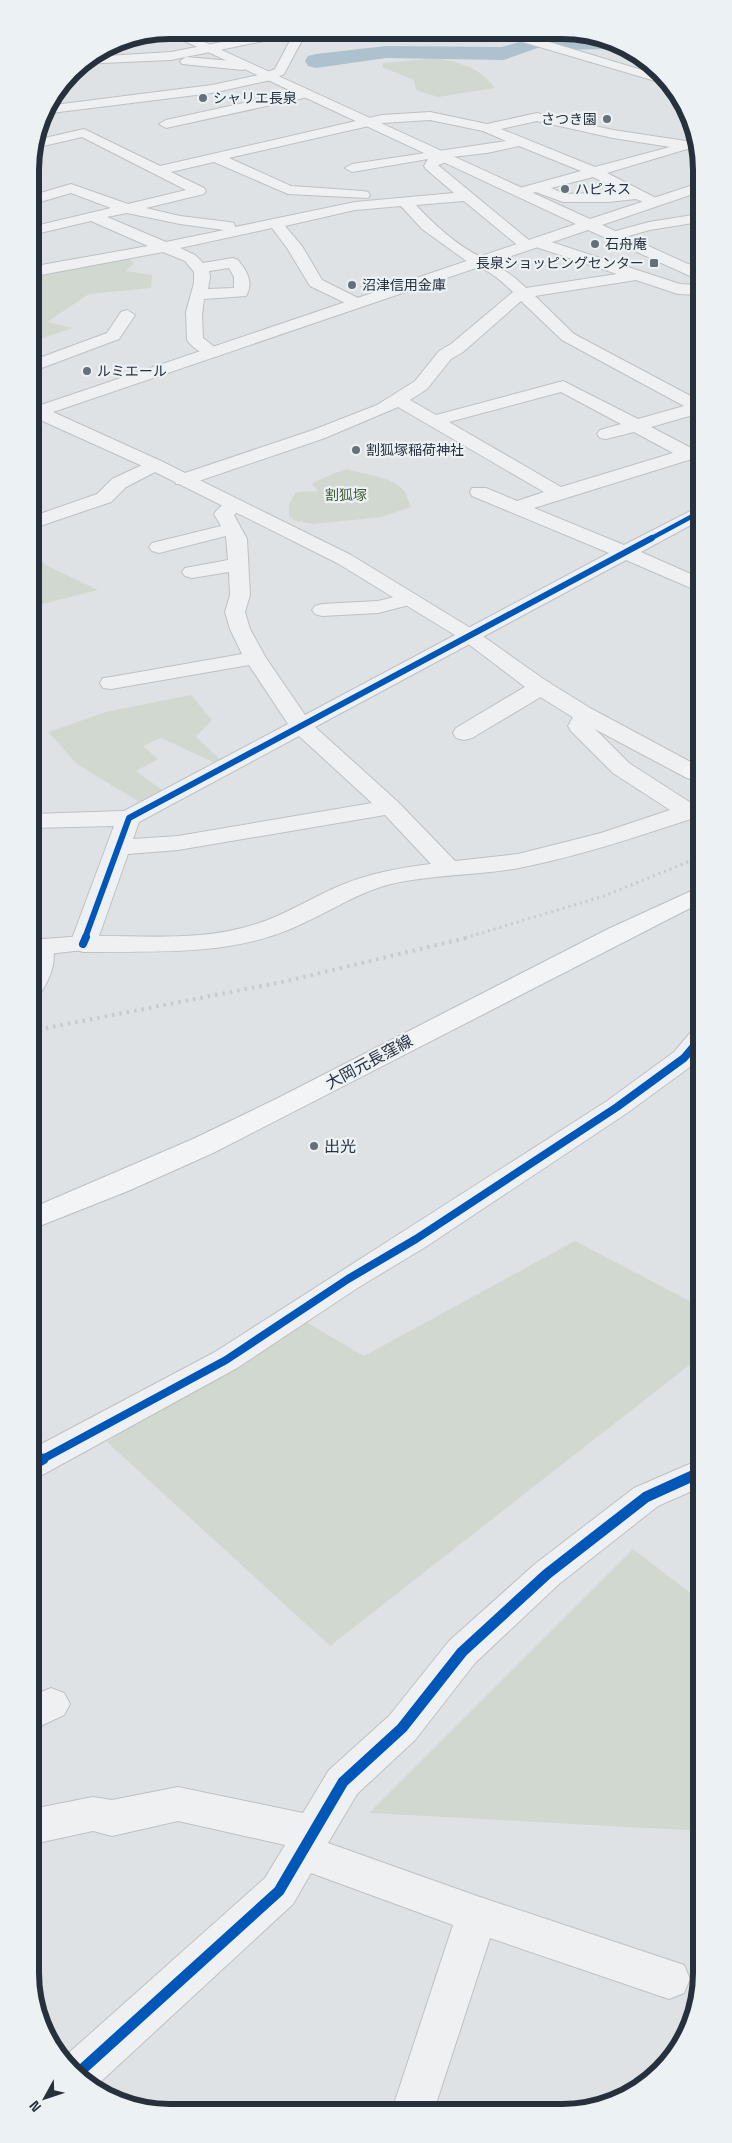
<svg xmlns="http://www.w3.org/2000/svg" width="732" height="2143" viewBox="0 0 732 2143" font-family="'Space Grotesk','Noto Sans JP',sans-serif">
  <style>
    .green { fill: #d1d8d0 }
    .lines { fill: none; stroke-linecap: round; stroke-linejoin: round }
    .river { fill: #aec1cf; fill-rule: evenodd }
    .minor-casing { stroke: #bec0c3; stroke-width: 2 }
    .tertiary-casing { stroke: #bec0c3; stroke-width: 2 }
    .primary-casing { stroke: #bcbfc2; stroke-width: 2 }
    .minor { fill: #eff0f1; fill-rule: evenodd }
    .tertiary { fill: #eff0f1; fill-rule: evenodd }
    .primary { fill: #f3f4f5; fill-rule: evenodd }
    .rail-far1 { stroke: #c8cacd; stroke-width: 3; stroke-dasharray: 2 4; stroke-linecap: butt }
    .rail { stroke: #c8cacd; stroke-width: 4; stroke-dasharray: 2.5 5; stroke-linecap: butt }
    .cycleway-far3-casing { stroke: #ecf1f4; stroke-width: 6 }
    .cycleway-far2-casing { stroke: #ecf1f4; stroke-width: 9 }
    .cycleway-far1-casing { stroke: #ecf1f4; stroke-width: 11 }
    .cycleway-casing { stroke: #ecf1f4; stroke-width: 14 }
    .cycleway-far3 { stroke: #0057b8; stroke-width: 4.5 }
    .cycleway-far2 { stroke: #0057b8; stroke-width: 6 }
    .cycleway-far1 { stroke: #0057b8; stroke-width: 8 }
    .cycleway { stroke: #0057b8; stroke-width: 11 }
    .poi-dot { fill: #676f78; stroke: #ecf1f4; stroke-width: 2 }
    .labels { text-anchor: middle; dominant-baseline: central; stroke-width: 4.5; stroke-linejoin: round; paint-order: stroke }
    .far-poi-label { font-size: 14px; fill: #27313d; stroke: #ecf1f4; text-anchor: start }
    .far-park-label { font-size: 14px; fill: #3f5835; stroke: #ecf1f4 }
    .street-label { font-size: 16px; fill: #27313d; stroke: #ecf1f4 }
    .poi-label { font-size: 16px; fill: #27313d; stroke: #ecf1f4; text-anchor: start }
    .rim { fill: none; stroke: #27313d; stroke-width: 6 }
  </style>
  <rect width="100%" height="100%" fill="#dfe2e5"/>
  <path class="green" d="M 188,30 L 287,31 C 263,37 209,44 188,30 Z
    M 436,58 C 459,62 481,68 495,88 L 438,97 L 416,90 L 414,80 L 382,67 L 383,63 Z
    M 125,255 L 134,263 L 126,271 L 152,275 L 151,288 L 89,294 L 47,322 L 73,328 L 43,338 L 31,335 L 30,273 Z
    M 347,469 C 363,475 394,476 405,492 C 407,495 408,502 411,507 L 382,517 L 313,524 L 296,521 L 289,516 L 289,505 L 295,493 C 303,490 309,493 318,491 L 312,484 C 317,480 340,471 347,469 Z
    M 31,542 L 44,564 L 98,590 L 31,607 Z
    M 191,695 L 212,720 L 196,737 L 221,760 L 213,762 L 161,738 L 143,746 L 158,759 L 136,771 L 162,790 L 139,802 L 77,764 L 48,732 L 106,712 Z
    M 575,1241 L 701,1307 L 701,1356 L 330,1646 L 107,1442 L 294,1315 L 364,1356 Z
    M 633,1549 L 701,1601 L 702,1831 L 369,1813 Z"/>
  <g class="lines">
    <path class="river" d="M 597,37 L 617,47 L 609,49 L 552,50 L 543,46 L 504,60 L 386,58 L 316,68 L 308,66 L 305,61 L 308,56 L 316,54 L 386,46 L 502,47 L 534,38 L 543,42 L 552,38 Z"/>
    <defs>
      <path id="minor" d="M 278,31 L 307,31 L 284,74 L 271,80 L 212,93 L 43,114 L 46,106 L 212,85 L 263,74 L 275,69 L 293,35 L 171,60 L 79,64 L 90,57 L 171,52 Z
        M 497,32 L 516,32 L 665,77 L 669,85 L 499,35 Z
        M 186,57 L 243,62 L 249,66 L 243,70 L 182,64 L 180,61 Z
        M 303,90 L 308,91 L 309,94 L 308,97 L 166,128 L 159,124 L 166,120 Z
        M 430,112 L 487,124 L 537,113 L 613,130 L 699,143 L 699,151 L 687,149 L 607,173 L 658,199 L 660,202 L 653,206 L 636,199 L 608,202 L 563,202 L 536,192 L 521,196 L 516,195 L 514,192 L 516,189 L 581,171 L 519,146 L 487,153 L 451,157 L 450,161 L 438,165 L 530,241 L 537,237 L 542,239 L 680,284 L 699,285 L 699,295 L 678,294 L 636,280 L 535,296 L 574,334 L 700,401 L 700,413 L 651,427 L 695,450 L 698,454 L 695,458 L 534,508 L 624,545 L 700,506 L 700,520 L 641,552 L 700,578 L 700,592 L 626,560 L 315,727 L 398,802 L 455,861 L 518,854 L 601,833 L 670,810 L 613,773 L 571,731 L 568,726 L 577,710 L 585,708 L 593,710 L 596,715 L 591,725 L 629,763 L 691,803 L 700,801 L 700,816 C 641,835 581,856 519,868 C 477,876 433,874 391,884 C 355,893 323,916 288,930 C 224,956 151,951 83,952 L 74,949 L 70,944 L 114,826 L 31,828 L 31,814 L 124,811 L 288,724 L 249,665 L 111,689 L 103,688 L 100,683 L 103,678 L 111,677 L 242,654 L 230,629 L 225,612 L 230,595 L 229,572 L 192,578 L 185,576 L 182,572 L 185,568 L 228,560 L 226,536 L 159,553 L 152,551 L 149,547 L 152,543 L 221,526 L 214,514 C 221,504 230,498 242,501 L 244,505 L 234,515 L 247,539 L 250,595 L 245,612 L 250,629 L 266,658 L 305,715 L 609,553 L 472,496 L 470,492 L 472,488 L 486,488 L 517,501 L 544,492 L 398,407 L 325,438 L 190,484 L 176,484 L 174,480 L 176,476 L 313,430 L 377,405 L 415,381 L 439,351 L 451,344 L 513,292 C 500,280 489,269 472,265 L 422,229 L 401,206 L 355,210 L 285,226 L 302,246 L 322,280 L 362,300 L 364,303 L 362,306 L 356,308 L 310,286 L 287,248 L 272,228 L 180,248 L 195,255 L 203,263 L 233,258 L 238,260 C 247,271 254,283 246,296 L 204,299 L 202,315 L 203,338 L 221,352 L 219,356 C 208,358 193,349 187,340 L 186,312 L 194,283 L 194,272 L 185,261 L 163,252 L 30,277 L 30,267 L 148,246 L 91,221 L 40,233 L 35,232 L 33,229 L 35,226 L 111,208 L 71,193 L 30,205 L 30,196 L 71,184 L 128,204 L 186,190 L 82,137 L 35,148 L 36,140 L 84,129 L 160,166 L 382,115 ZM 430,120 L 483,131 L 506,141 L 352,164 L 345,168 L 352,172 L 428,159 L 424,166 L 426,169 L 454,193 L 355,202 L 235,227 L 234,223 L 229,222 L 180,216 L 146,208 L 204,194 L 206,191 L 204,188 L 171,172 L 214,162 L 288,194 L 368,198 L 370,195 L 368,192 L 363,191 L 291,186 L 229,158 L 382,123 ZM 537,121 L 613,138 L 670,147 L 595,167 L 501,129 ZM 593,177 L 622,192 L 565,194 L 551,188 ZM 464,201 L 521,248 L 526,250 L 533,246 L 617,274 L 526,288 C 511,273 497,265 479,256 C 458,246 431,222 416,205 ZM 127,213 L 180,224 L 224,230 L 166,242 L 107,217 ZM 229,268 L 234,277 L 234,288 L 208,289 L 210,277 L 209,271 ZM 521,301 L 562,340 L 684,406 L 638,419 L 563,381 L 436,415 L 410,400 L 427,389 L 451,359 L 463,352 ZM 561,392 L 621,424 L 600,430 L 597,434 L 600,438 L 606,439 L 634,432 L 673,453 L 561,487 L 449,422 ZM 299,736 L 372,803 L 178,836 L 133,839 L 139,822 ZM 385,815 L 431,864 C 399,868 369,873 339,886 C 307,900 277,920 242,928 C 196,940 146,936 99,936 L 128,854 L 178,850 Z
        M 699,214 L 699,222 L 650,230 L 617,239 L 610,235 L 612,232 L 649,222 Z
        M 699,262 L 699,272 L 687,274 L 679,269 L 682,266 Z
        M 127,310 L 135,315 L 119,339 L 31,372 L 31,361 L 107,333 L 121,312 Z
        M 155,459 L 161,461 L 164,465 L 161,469 L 126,487 L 111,502 L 31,529 L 31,517 L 97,494 L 112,479 Z
        M 410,593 L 417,595 L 420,599 L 417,603 L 378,613 L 322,616 L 315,614 L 312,610 L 315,606 L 322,604 L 378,601 Z
        M 541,680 L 549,682 L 552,687 L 549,692 L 472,738 L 464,740 L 456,738 L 453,733 L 456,728 L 533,682 Z
        M 40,939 L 49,942 C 60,957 50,979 40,994 L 31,996 L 31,941 Z
        M 700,1030 L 700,1056 L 694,1064 L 627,1113 L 427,1246 L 359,1287 L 237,1368 L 44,1474 L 32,1478 L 32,1449 L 215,1352 L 607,1101 L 674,1052 L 690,1033 Z
        M 701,1459 L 701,1487 L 658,1506 L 559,1584 L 475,1663 L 415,1740 L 357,1794 L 328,1843 L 477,1896 L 684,1965 L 690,1979 L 684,1993 L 669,1999 L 490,1938 L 434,2110 L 392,2110 L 453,1925 L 311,1873 L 293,1904 L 96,2086 L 71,2072 L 63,2058 L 265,1878 L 285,1845 L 178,1821 L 112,1836 L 93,1831 L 33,1844 L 32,1809 L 93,1797 L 112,1800 L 178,1787 L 303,1813 L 329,1770 L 389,1716 L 449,1641 L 535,1564 L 634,1488 Z
        M 51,1688 L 64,1693 L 70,1704 L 64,1715 L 32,1730 L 32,1696 Z"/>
      <path id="tertiary" d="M 170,30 L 178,30 L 590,219 L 699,183 L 699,192 L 602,225 L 699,269 L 699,280 L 588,230 L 53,412 L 161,461 L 351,555 L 477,632 L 545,680 L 590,708 L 700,767 L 700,777 L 693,779 L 685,777 L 574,718 L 529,690 L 463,640 L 337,563 L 149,469 L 36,418 L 31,419 L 31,404 L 38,406 L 576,224 L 163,31 Z
        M 83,936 L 92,939 L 96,944 L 92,949 L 31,956 L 31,940 Z"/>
      <path id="primary" d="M 693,765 L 700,767 L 700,783 L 685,777 L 682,772 L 685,767 Z
        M 700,887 L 700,903 L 213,1153 L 128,1191 L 32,1229 L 32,1208 L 193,1139 L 276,1099 L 608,929 Z"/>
    </defs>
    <use href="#minor" class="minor-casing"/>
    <use href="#tertiary" class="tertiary-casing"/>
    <use href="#primary" class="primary-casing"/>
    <use href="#minor" class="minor"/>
    <use href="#tertiary" class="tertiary"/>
    <use href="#primary" class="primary"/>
    <path class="rail-far1" d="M 465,938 L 604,896 L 700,857"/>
    <path class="rail" d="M 31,1031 L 287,981 L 470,937"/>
    <defs>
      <path id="cycleway-far3" d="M 650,539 L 700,512"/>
      <path id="cycleway-far2" d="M 85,938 L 129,818 L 652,538"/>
      <path id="cycleway-far1" d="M 83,944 L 86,937
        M 41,1460 L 226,1360 L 348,1279 L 416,1239 L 617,1107 L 684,1058 L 700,1039"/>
      <path id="cycleway" d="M 32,1465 L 43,1459
        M 76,2075 L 279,1891 L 343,1782 L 402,1728 L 462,1652 L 547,1574 L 646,1497 L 701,1472"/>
    </defs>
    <use href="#cycleway-far3" class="cycleway-far3-casing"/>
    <use href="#cycleway-far2" class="cycleway-far2-casing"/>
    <use href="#cycleway-far1" class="cycleway-far1-casing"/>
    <use href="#cycleway" class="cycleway-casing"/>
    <use href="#cycleway-far3" class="cycleway-far3"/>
    <use href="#cycleway-far2" class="cycleway-far2"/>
    <use href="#cycleway-far1" class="cycleway-far1"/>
    <use href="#cycleway" class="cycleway"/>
  </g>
  <g class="poi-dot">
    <circle cx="203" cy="98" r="5"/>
    <circle cx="607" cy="119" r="5"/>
    <circle cx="565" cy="189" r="5"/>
    <circle cx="595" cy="244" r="5"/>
    <rect x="649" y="258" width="10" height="10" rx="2.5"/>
    <circle cx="352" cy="285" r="5"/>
    <circle cx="87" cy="371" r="5"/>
    <circle cx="356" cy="450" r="5"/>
    <circle cx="314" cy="1146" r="5"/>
  </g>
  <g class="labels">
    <g class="far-poi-label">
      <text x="213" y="98">シャリエ長泉</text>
      <text x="597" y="119" text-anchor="end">さつき園</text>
      <text x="575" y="189">ハピネス</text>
      <text x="605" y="244">石舟庵</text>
      <text x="644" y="263" text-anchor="end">長泉ショッピングセンター</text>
      <text x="362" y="285">沼津信用金庫</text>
      <text x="97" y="371">ルミエール</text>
      <text x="366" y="450">割狐塚稲荷神社</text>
    </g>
    <g class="far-park-label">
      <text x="346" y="495">割狐塚</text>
    </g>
    <g class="street-label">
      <text transform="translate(369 1062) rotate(-28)">大岡元長窪線</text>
    </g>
    <g class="poi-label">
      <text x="324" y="1146">出光</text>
    </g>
  </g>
  <path d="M0 0H732V2143H0ZM170 39H562A131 131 0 0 1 693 170V1973A131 131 0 0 1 562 2104H170A131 131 0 0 1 39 1973V170A131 131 0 0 1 170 39Z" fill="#ecf1f4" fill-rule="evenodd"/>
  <path class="rim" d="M170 39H562A131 131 0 0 1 693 170V1973A131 131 0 0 1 562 2104H170A131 131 0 0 1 39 1973V170A131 131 0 0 1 170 39Z"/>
  <g transform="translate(45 2098) rotate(230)" stroke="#ecf1f4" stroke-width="4" paint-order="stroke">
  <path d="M0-4L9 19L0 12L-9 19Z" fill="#27313d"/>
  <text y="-8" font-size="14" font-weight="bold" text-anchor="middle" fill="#27313d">N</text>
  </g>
</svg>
